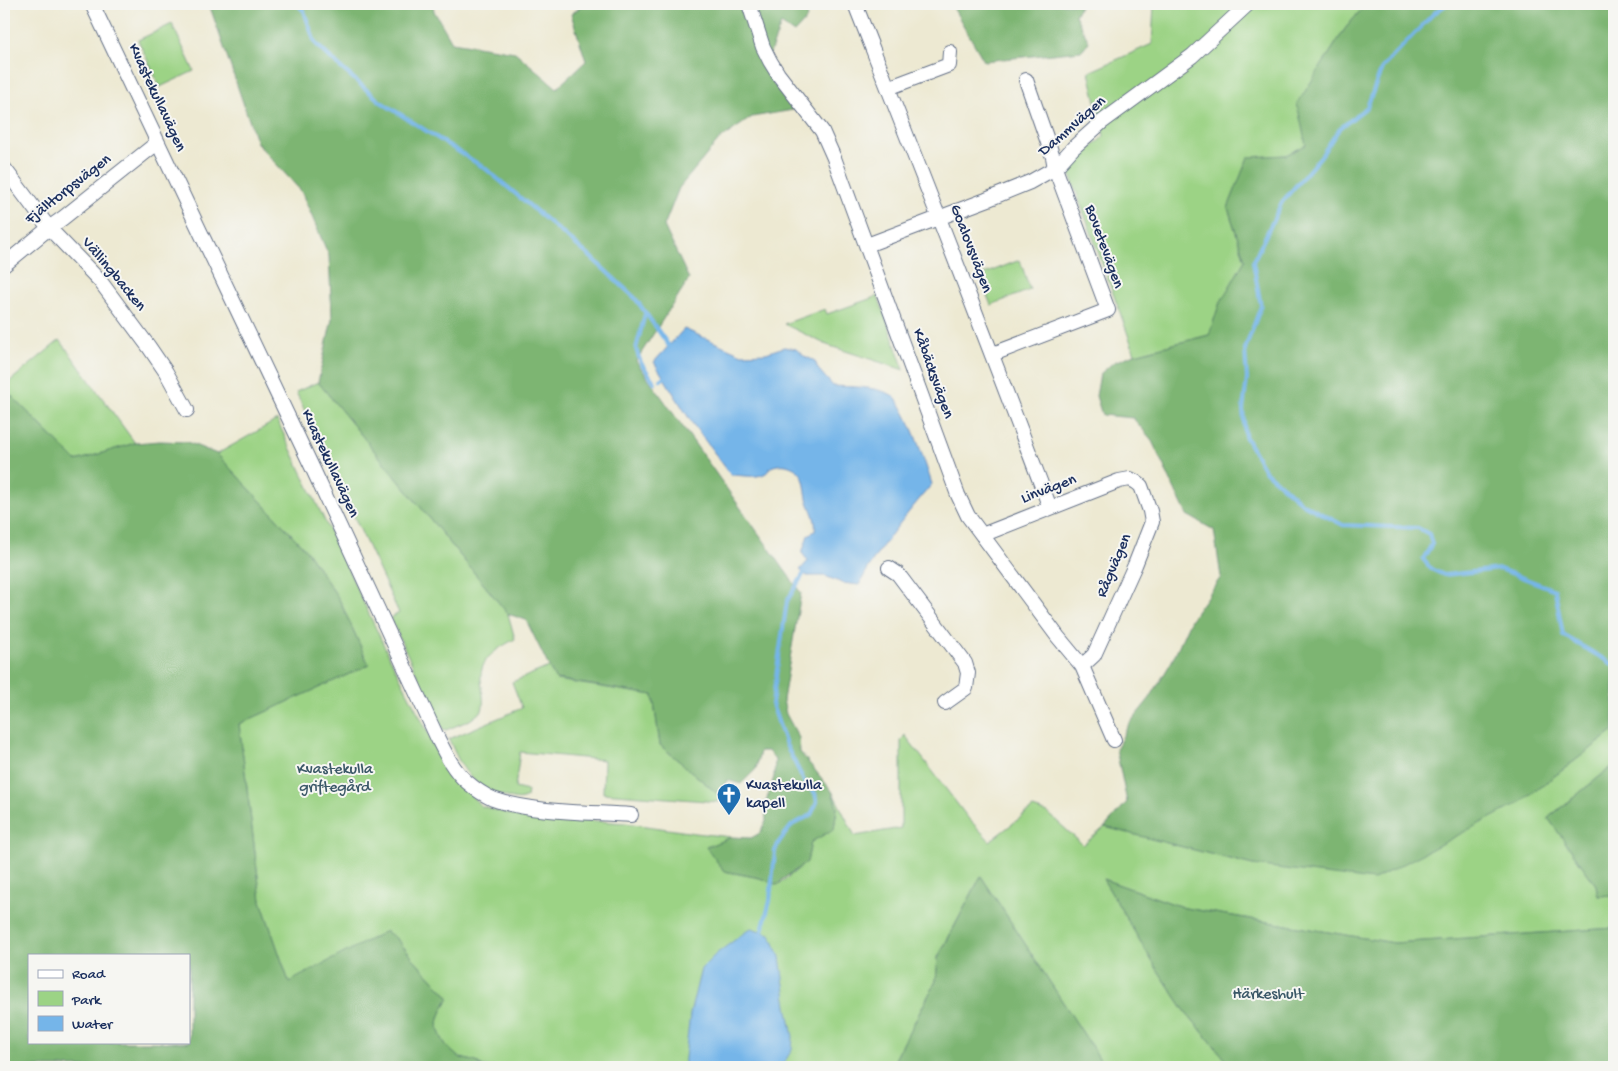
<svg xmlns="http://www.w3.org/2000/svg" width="1618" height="1071" viewBox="0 0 1618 1071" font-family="'Gochi Hand',sans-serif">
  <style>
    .green { fill: #9cd385; stroke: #5c8172 }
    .forest { fill: #7db572; stroke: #4c7268; fill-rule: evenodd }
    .water { fill: #75b5e9; stroke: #4872a4 }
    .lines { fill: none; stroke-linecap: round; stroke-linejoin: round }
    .stream { stroke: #75b5e9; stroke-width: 4 }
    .street-casing { stroke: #647087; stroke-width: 16 }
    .street { stroke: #fff; stroke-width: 14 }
    .labels { text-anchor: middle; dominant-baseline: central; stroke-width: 4; stroke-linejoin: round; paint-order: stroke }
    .street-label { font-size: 16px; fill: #1b2f5e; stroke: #f6f6f2 }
    .park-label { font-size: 16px; fill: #3b5868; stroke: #f6f6f2 }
    .poi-label { font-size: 16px; fill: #1b2f5e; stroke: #f6f6f2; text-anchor: start }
  </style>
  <rect width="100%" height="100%" fill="#f6f6f2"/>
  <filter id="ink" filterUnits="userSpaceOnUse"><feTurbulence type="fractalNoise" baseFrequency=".02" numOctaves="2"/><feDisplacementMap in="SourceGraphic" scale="10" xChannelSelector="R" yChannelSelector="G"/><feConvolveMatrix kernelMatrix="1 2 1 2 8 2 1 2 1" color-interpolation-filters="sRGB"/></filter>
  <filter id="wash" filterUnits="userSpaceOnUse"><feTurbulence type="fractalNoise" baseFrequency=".0096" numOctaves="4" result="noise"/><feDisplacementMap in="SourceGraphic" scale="20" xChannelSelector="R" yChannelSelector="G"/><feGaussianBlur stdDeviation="1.12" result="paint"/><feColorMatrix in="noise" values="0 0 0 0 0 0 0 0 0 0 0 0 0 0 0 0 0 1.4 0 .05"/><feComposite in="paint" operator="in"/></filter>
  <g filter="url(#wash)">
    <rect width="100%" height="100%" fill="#ede9d2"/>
    <path class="green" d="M 1154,4 L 1366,4 L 1345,29 L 1329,54 L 1307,145 L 1286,155 L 1248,158 L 1228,208 L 1245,260 L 1219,305 L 1209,335 L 1135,354 L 1068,169 L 1104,136 L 1089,72 L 1152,44 Z
      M 172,24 L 194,71 L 160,87 L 138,40 Z
      M 1020,260 L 1030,290 L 991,305 L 979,276 Z
      M 878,296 L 904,370 L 827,345 L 784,324 L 825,309 L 827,314 Z
      M 60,340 L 135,443 L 76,461 L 4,388 L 4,386 Z
      M 318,382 L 508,614 L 515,639 C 499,648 479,658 481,680 C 482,691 485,700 482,711 L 470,720 L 446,730 L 443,729 L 390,618 L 399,613 L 296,392 Z
      M 277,420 L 389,656 L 447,770 L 481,806 L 513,815 L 626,823 L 695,833 L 732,837 L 707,847 L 724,871 L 760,878 L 778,885 L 807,862 L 811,842 L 834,829 L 837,808 L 832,791 L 855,836 L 901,828 L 901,741 L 905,735 L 968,818 L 990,841 L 1033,808 L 1048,813 L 1083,845 L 1105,827 L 1253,865 L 1519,803 L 1614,731 L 1614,765 L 1548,818 L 1596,885 L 1598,896 L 1614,895 L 1614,928 L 1394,943 L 1185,908 L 1103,879 L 1155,966 L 1185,1011 L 1232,1067 L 1105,1067 L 981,876 L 938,957 L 936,981 L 891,1067 L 483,1067 C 477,1060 470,1061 461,1058 C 455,1055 450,1050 446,1045 C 432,1024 439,1017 449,997 L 411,956 L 397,939 L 289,982 L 261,901 L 239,724 L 369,665 L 339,599 L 306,550 L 217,454 Z
      M 549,667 L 556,680 L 653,695 L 660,745 L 719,795 L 719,802 L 603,793 L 604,760 L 520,752 L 515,788 L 528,791 L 527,797 C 519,802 512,799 504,796 C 472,788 461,768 449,739 L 522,708 L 512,682 Z"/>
    <path class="forest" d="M 209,4 L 433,4 L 434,11 L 452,42 L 515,52 L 557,88 L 586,61 L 571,14 L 585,4 L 810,4 L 806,20 L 794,33 L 781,24 L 764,69 L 793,110 L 752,117 L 719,140 L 679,188 L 664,226 L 689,279 L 636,361 L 801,593 L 783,700 L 786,714 L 799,738 L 800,752 L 832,791 L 837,808 L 834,829 L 811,842 L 807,862 L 783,879 L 778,885 L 760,878 L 724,871 L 706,847 L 732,837 L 751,838 L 760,833 L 766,821 L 765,805 L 774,777 L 775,760 L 768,751 L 760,751 L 756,769 L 741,784 L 727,780 L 719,795 L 660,745 L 653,695 L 555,679 L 526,620 L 508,614 L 318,382 L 332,319 L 329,256 L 301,191 L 257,143 Z
      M 951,4 L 1081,4 L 1075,15 L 1089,42 L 1081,51 L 984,61 Z
      M 1366,4 L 1614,4 L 1614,731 L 1519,803 L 1373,880 L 1253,865 L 1105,827 L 1127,802 L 1116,749 L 1129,724 L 1150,698 L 1172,661 L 1191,619 L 1221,577 L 1214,530 L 1187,515 L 1151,439 L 1133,418 L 1102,415 L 1096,396 L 1100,374 L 1114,362 L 1135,354 L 1209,335 L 1219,305 L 1245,260 L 1228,208 L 1248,157 L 1286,155 L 1306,145 L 1297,104 L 1345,29 Z
      M 4,388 L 76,461 L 135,443 L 160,441 L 187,442 L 217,454 L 306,550 L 339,599 L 369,665 L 239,724 L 261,901 L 289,982 L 386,931 L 397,939 L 411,956 L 449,997 C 439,1017 432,1024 446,1045 C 450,1050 455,1055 461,1058 C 470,1061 477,1060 483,1067 L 4,1067 ZM 29,955 L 189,955 L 189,1042 L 29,1042 Z
      M 1614,765 L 1614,895 L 1598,896 L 1596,885 L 1548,818 Z
      M 981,876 L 1105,1067 L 891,1067 L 936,981 L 938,958 Z
      M 1103,879 L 1185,908 L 1394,943 L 1614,928 L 1614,1067 L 1232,1067 L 1185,1011 L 1155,966 Z"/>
    <path class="water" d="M 684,329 L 742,354 L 766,353 L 784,347 L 796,349 L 804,356 L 815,361 L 818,369 L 833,386 C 851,387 873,386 890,394 C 906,401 926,466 932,484 C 907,514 877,549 859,585 L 842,583 L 825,576 L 807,576 L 800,570 L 808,561 L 802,553 L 808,535 L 815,531 C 817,518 810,510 807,498 C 804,481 805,470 786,465 C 782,464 775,465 771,467 C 769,469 768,472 766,473 C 757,479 741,475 731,475 L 692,423 L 654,362 Z
      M 751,928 L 770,934 L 780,957 L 787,1006 L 793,1037 L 792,1050 L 781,1067 L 684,1067 L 690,1014 L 701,969 L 716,954 Z"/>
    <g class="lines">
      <path class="stream" d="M 297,4 L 304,11 L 315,43 L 340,67 L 381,102 L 486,169 L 593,259 L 635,298 L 669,346
        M 1447,4 L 1433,14 L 1382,68 L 1367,107 L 1339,129 L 1321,156 L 1282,202 L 1253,262 L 1261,306 L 1245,349 L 1247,379 L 1243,409 L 1245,436 L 1265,471 L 1303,504 L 1343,525 L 1418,528 L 1429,534 L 1432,544 L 1423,559 L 1431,569 L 1444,575 L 1500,569 L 1555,590 L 1563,635 L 1614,665
        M 645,314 L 636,349 L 641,363 L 655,383
        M 661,380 L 664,377
        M 762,931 L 770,901 L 775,851 L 779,842 L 792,825 L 811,815 L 817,802 L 815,793 L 806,785 L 786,745 L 772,704 L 787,601 L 804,573"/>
    </g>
  </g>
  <g filter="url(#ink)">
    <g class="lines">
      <defs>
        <path id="street" d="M 92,4 L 312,467 L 437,737 C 445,753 453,770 467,782 C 474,788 484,795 493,799 C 532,813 589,812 631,815
          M 749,4 L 763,47 L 770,61 L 778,74 L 822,131 L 834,158 L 958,495 L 968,516 L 1058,637 L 1082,666 L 1114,740
          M 855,4 C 921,172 987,339 1050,508
          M 888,88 L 949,65 L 950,52
          M 4,168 L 49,228 L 100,281 L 149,347 L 166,372 L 187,410
          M 867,245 L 986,200 L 1030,182 L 1055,168 L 1073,148 L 1102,122 L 1192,56 L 1248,4
          M 4,265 L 49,228 L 63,218 L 157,143
          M 993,354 L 1108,310 L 1055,168 L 1053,157 L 1026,80
          M 982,535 L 1119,481 L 1130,479 L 1136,482 L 1141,486 L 1150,511 L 1152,522 L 1135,565 L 1094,655 L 1082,666
          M 889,568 L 898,574 L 965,663 L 968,673 L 966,688 L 945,703"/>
      </defs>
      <use href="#street" class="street-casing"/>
      <use href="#street" class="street"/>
    </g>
  </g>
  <defs>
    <symbol id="church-pin" viewBox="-11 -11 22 30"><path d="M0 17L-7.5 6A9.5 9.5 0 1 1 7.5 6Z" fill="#1f6fb2" stroke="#f6f6f2"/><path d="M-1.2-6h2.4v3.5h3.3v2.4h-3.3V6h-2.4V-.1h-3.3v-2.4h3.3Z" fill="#fff"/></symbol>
  </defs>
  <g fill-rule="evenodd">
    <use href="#church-pin" x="715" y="781" width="28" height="38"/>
  </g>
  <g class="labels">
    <g class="street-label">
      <text transform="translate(156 98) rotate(65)">Kvastekullavägen</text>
      <text transform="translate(1073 127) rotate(-41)">Dammvägen</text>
      <text transform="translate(69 190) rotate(-38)">Fjälltorpsvägen</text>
      <text transform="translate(1103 247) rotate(70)">Bovetevägen</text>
      <text transform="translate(970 249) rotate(69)">Goalovsvägen</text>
      <text transform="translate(113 275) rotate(50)">Vällingbacken</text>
      <text transform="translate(932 374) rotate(70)">Kåbäcksvägen</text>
      <text transform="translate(329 464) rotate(65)">Kvastekullavägen</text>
      <text transform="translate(1049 490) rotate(-21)">Linvägen</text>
      <text transform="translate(1115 566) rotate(-67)">Rågvägen</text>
    </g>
    <g class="park-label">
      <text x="335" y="770">Kvastekulla<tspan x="335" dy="18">griftegård</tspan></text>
      <text x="1268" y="995">Härkeshult</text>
    </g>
    <g class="poi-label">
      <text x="746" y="786">Kvastekulla<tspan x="746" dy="18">kapell</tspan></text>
    </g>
  </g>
  <rect width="1618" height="1071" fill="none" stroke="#f6f6f2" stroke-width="20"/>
  <rect x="28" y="954" width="162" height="90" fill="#f6f6f2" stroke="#9ea6b7"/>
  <rect x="38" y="970" width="25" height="8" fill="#ffffff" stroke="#9ea6b7"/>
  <text x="72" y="978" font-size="15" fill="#1b2f5e">Road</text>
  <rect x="38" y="991" width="25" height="15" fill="#9cd385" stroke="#9ea6b7"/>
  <text x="72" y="1004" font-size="15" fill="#1b2f5e">Park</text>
  <rect x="38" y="1016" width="25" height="15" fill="#75b5e9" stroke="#9ea6b7"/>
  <text x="72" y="1028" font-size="15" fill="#1b2f5e">Water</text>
</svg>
